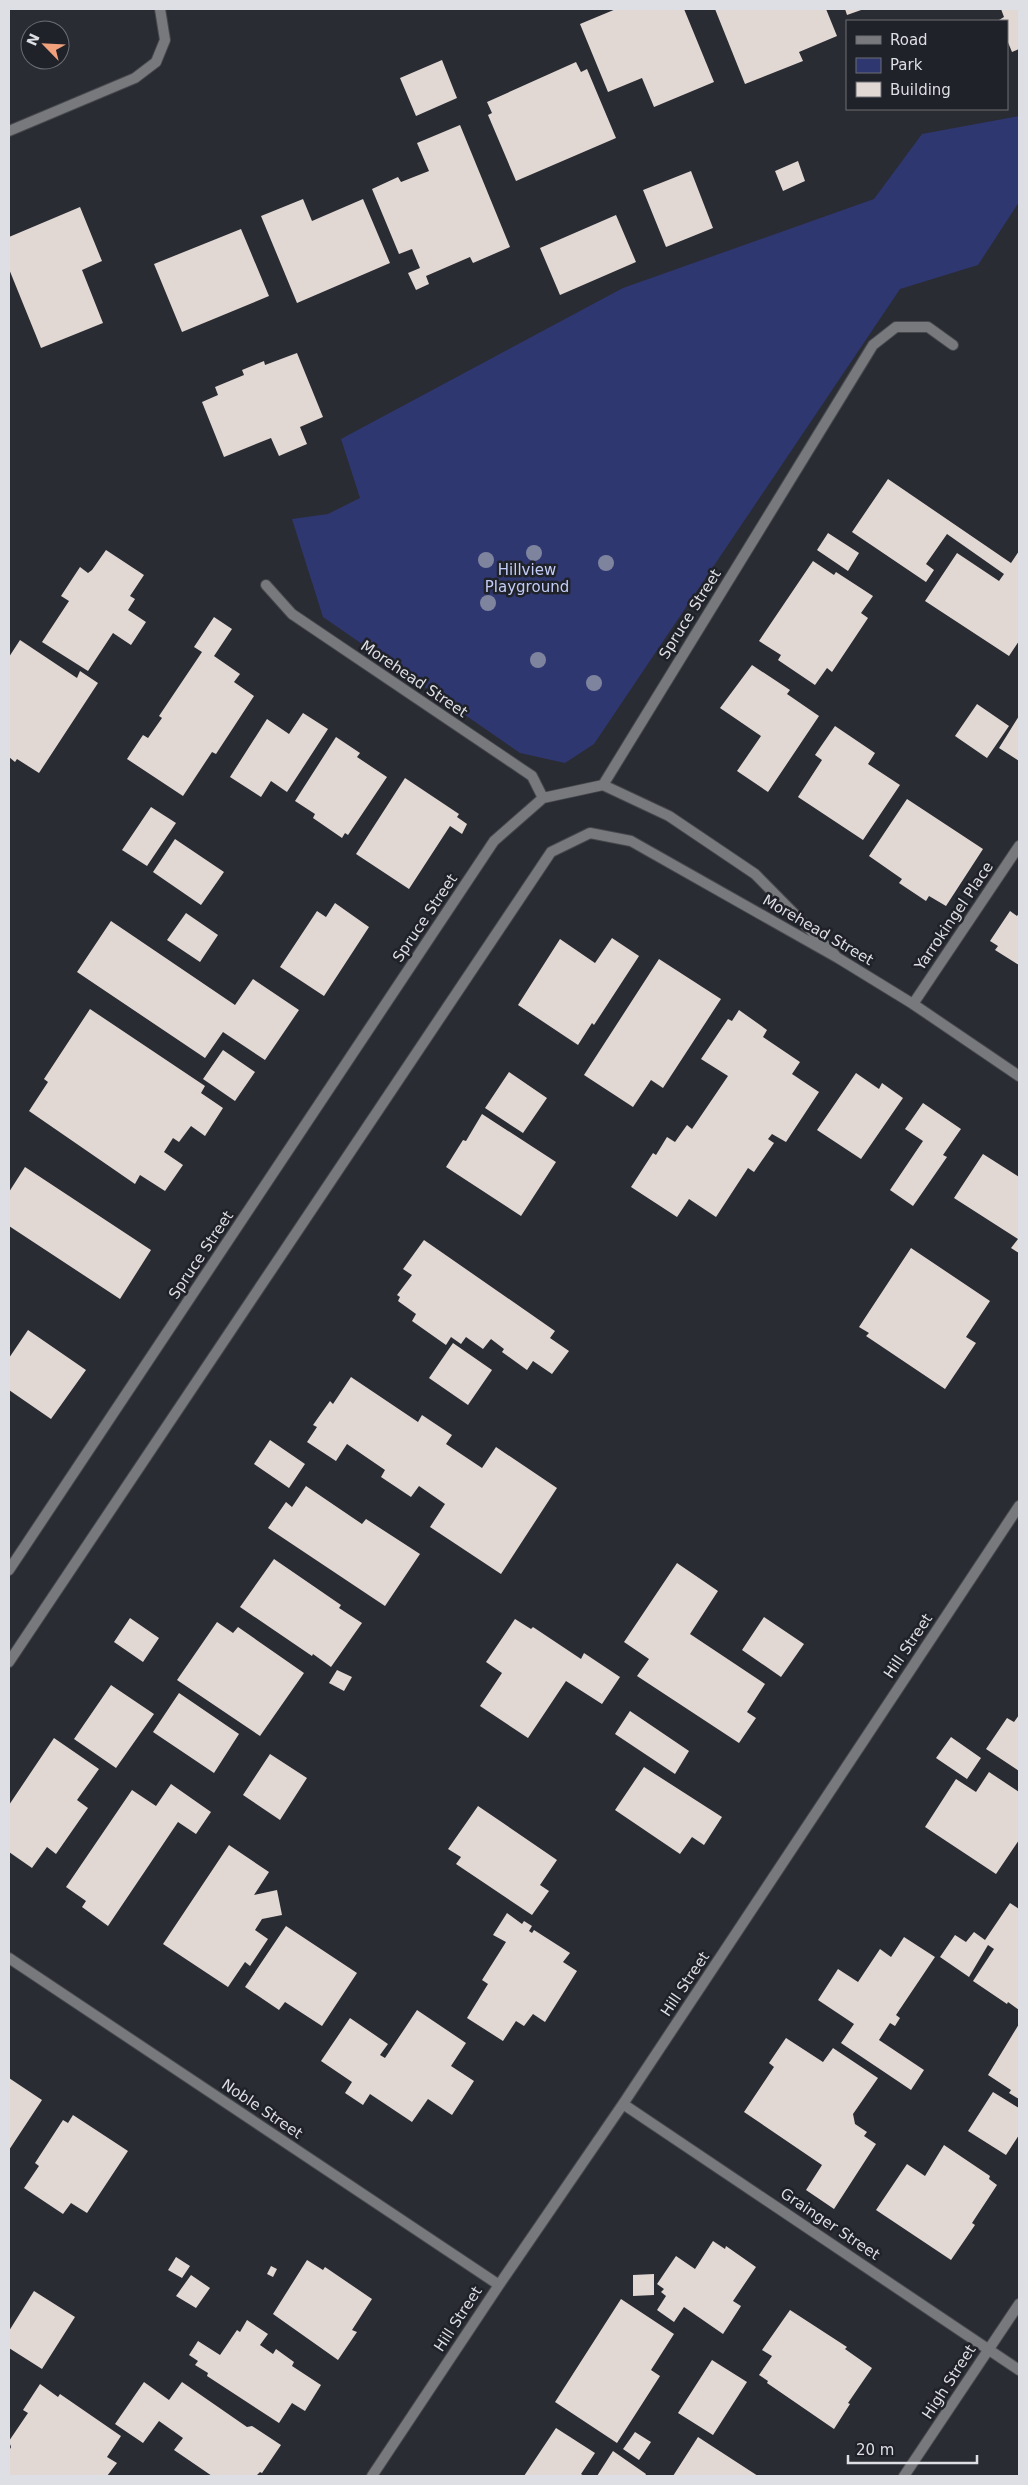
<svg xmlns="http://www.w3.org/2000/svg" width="1028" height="2485" viewBox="0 0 1028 2485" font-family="'DejaVu Sans',sans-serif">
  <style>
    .green { fill: #2f3770 }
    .building { fill: #e2d8d3 }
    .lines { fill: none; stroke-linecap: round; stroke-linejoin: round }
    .service-casing { stroke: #47494f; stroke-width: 12 }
    .minor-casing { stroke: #47494f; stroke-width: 12 }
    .service { stroke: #78797d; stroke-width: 10 }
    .minor { stroke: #78797d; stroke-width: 10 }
    .tree { fill: #7e849e }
    .labels { text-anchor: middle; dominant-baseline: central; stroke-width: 5; stroke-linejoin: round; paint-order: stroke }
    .park-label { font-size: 15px; fill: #c2ccf6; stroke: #202229 }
    .street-label { font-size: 15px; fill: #dedfe4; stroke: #202229 }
  </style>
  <rect width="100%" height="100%" fill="#2a2c33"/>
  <path class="green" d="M 1019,116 L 1019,202 L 978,265 L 900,289 L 594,744 L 565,763 L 520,753 L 323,617 L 292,519 L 328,514 L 360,498 L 341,439 L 623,288 L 874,199 L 922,134 Z"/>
  <path class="building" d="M 616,9 L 684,9 L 714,82 L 654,107 L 642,78 L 608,92 L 580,24 Z
    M 715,9 L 826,9 L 837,36 L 799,52 L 803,61 L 745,84 Z
    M 845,9 L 864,9 L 847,15 Z
    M 1001,9 L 1019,9 L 1019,49 L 1012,52 L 1007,40 L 1007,21 L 999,20 L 1004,17 Z
    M 442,60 L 457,98 L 416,116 L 400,78 Z
    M 576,62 L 581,72 L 587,69 L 616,138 L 516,181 L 488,115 L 492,113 L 487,102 Z
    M 460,125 L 510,247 L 473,263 L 470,257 L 426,276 L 429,284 L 416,290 L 408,273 L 420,268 L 412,249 L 399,254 L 372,189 L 398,177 L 401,182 L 429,171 L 417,143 Z
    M 798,161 L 805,181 L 783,191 L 775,171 Z
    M 691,171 L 713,228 L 666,247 L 643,190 Z
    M 303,199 L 312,221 L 363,199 L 390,263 L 297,303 L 261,216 Z
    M 80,207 L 102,261 L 82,270 L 103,323 L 41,348 L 9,269 L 9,237 Z
    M 616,215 L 636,262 L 560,295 L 540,248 Z
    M 241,229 L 269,296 L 182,332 L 154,264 Z
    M 297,353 L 323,417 L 300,427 L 307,444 L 279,456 L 271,438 L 224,457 L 202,402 L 218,395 L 215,387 L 244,375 L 242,370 L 264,361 L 265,365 Z
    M 888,479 L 1011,563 L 1019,551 L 1019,641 L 1009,656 L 925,601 L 957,553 L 999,581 L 1004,574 L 947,534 L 926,564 L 934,570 L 926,582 L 852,532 Z
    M 828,533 L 859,553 L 848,571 L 817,550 Z
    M 106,550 L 144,575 L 130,596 L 135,599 L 128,610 L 146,622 L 131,645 L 113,633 L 88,671 L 42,642 L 69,601 L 61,596 L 80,567 L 88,573 L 92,570 Z
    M 813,561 L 834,575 L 836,572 L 873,596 L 861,613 L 868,618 L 832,672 L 827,668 L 815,685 L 778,660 L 781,655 L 759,641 Z
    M 214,617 L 232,629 L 214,656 L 240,674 L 234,682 L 254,696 L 216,754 L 212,752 L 183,796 L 127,759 L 143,735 L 148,738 L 162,718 L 159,716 L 202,652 L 194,647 Z
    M 20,640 L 77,678 L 80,671 L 98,683 L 39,773 L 17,759 L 15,762 L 9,757 L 9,657 Z
    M 752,665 L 790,690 L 787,694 L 819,716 L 768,792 L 737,771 L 761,736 L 720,708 Z
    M 977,704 L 1009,726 L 987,758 L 955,736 Z
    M 303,713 L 328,729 L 287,792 L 271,781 L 261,797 L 230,777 L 267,719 L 289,734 Z
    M 1019,716 L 1019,761 L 999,748 Z
    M 835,726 L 875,753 L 868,764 L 900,785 L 863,840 L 798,797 L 822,760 L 815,755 Z
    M 336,737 L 360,753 L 357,757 L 387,777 L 348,835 L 345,833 L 342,838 L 313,818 L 315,814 L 295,801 Z
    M 405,778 L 459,814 L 457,817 L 467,824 L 462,834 L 450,826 L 409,889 L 356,854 Z
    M 907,799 L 983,849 L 946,906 L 929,896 L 926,901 L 899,883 L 902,879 L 869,856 Z
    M 151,807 L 176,823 L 147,866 L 122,850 Z
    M 175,839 L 224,872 L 201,905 L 153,872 Z
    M 335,903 L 369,927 L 324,996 L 280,967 L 317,911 L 326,917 Z
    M 1010,911 L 1017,916 L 1019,913 L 1019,965 L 995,950 L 998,946 L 990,941 Z
    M 186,913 L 218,935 L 200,962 L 167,940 Z
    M 111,921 L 235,1005 L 253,979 L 299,1010 L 265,1060 L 223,1032 L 205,1058 L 77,972 Z
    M 612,938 L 639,956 L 594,1025 L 592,1023 L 578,1045 L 518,1005 L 560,939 L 595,963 Z
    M 659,959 L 721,999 L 663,1088 L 651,1080 L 633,1107 L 584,1075 Z
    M 90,1009 L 205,1086 L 201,1093 L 223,1108 L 205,1136 L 191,1126 L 179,1142 L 173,1138 L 164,1152 L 183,1165 L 165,1191 L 140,1175 L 135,1184 L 29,1111 L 48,1082 L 44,1079 Z
    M 739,1010 L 767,1030 L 763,1037 L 800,1062 L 792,1074 L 819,1092 L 786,1142 L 772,1134 L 768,1139 L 774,1143 L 754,1172 L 748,1168 L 716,1217 L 689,1199 L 677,1217 L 631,1187 L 653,1153 L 656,1155 L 667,1137 L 675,1142 L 687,1125 L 692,1129 L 728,1076 L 701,1059 L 728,1019 L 732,1021 Z
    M 223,1050 L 255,1072 L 235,1101 L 203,1079 Z
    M 509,1072 L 547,1098 L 523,1133 L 485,1108 Z
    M 856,1073 L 879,1089 L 882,1083 L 903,1098 L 861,1159 L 817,1130 Z
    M 923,1103 L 961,1129 L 943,1155 L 947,1157 L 913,1206 L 890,1190 L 923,1141 L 905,1129 Z
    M 482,1114 L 556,1162 L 521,1216 L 446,1167 L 463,1140 L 466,1141 Z
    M 983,1154 L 1019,1177 L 1019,1253 L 1011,1248 L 1018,1239 L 954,1198 Z
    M 25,1167 L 151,1250 L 120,1299 L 9,1226 L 9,1192 Z
    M 424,1240 L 555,1331 L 550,1338 L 569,1351 L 552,1374 L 533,1361 L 527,1370 L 502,1352 L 504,1349 L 491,1339 L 483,1349 L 466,1337 L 461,1344 L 451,1337 L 446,1345 L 412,1321 L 416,1314 L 398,1301 L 400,1297 L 397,1295 L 412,1275 L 403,1269 Z
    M 911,1248 L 990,1301 L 966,1337 L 976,1343 L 945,1389 L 866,1336 L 869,1333 L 859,1327 Z
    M 28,1330 L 86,1370 L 51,1419 L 9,1390 L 9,1358 Z
    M 453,1343 L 492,1370 L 468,1405 L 429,1378 Z
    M 351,1377 L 418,1422 L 422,1415 L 452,1435 L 446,1444 L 482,1468 L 496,1447 L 557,1488 L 501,1574 L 430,1527 L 445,1504 L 419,1486 L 411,1497 L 381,1477 L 385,1470 L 347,1444 L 336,1461 L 307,1442 L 317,1427 L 313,1425 L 330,1401 L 333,1404 Z
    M 270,1440 L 305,1464 L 289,1488 L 254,1464 Z
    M 306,1486 L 362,1524 L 366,1519 L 420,1554 L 385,1606 L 268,1528 L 286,1502 L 292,1507 Z
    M 274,1559 L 341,1605 L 339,1608 L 362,1623 L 331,1667 L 313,1654 L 312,1656 L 240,1607 Z
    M 677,1563 L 718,1591 L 690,1634 L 765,1684 L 747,1712 L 756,1718 L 739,1743 L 637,1676 L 649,1659 L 624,1642 Z
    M 764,1617 L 804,1644 L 781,1677 L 742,1650 Z
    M 130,1618 L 159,1638 L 143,1662 L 114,1642 Z
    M 515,1619 L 531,1629 L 533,1627 L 581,1659 L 584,1653 L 620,1677 L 602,1704 L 566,1681 L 528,1738 L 480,1706 L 502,1673 L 486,1662 Z
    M 217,1622 L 233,1633 L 238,1627 L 304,1673 L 260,1736 L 177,1680 Z
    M 337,1670 L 352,1677 L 344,1691 L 329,1683 Z
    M 111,1685 L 154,1714 L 116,1768 L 74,1739 Z
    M 179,1693 L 239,1734 L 214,1773 L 153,1732 Z
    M 630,1711 L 689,1751 L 675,1774 L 615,1734 Z
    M 1019,1715 L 1019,1771 L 986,1749 L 1007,1718 L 1014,1722 Z
    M 951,1737 L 981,1758 L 967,1779 L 936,1758 Z
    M 54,1738 L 99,1769 L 77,1800 L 88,1808 L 56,1854 L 47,1847 L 32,1868 L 9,1852 L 9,1805 Z
    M 270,1754 L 307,1778 L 280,1820 L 243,1795 Z
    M 644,1767 L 722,1817 L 704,1845 L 692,1837 L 680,1854 L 615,1810 Z
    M 989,1772 L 1019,1792 L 1019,1840 L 996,1874 L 925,1827 L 956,1779 L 976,1792 Z
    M 171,1784 L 211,1812 L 196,1834 L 178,1822 L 108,1926 L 82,1907 L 86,1901 L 66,1887 L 132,1790 L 156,1806 Z
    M 478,1806 L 557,1860 L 540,1885 L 549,1891 L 532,1915 L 456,1864 L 461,1857 L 448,1849 Z
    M 229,1845 L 269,1872 L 254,1895 L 277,1890 L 282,1915 L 262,1919 L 255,1930 L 268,1939 L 250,1966 L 245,1962 L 228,1987 L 163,1944 Z
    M 1010,1903 L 1019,1909 L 1019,2010 L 1008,2002 L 1007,2004 L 973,1981 L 994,1949 L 988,1945 L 969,1977 L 940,1957 L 955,1935 L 966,1942 L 974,1932 L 985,1940 Z
    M 507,1913 L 522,1924 L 524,1921 L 532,1926 L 529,1931 L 532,1933 L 534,1930 L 570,1953 L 563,1962 L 577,1971 L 545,2022 L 533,2014 L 524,2026 L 516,2021 L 503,2041 L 467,2018 L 488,1984 L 482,1980 L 506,1942 L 493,1935 Z
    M 286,1926 L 357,1973 L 322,2026 L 285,2002 L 279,2010 L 245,1987 Z
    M 904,1937 L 935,1957 L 896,2015 L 900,2018 L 895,2026 L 890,2023 L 879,2040 L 924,2070 L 911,2090 L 841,2043 L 854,2024 L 818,2000 L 838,1969 L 858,1982 L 880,1949 L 891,1957 Z
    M 417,2010 L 466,2043 L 451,2066 L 474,2081 L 452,2115 L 428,2099 L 412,2122 L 370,2094 L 363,2105 L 345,2093 L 352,2082 L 321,2061 L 350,2018 L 388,2044 L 380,2055 L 385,2058 Z
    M 1019,2024 L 1019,2099 L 1009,2093 L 1011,2090 L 988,2075 Z
    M 786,2038 L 823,2062 L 833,2048 L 878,2078 L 853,2114 L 855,2124 L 867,2132 L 864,2136 L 876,2144 L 834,2209 L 806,2190 L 822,2165 L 744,2112 L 774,2067 L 769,2063 Z
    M 9,2078 L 42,2100 L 9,2150 Z
    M 993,2092 L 1019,2108 L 1019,2135 L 1006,2155 L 968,2131 Z
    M 73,2115 L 128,2151 L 87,2213 L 71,2203 L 63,2214 L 24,2188 L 39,2166 L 35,2163 L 63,2120 L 68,2123 Z
    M 944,2145 L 990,2176 L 989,2179 L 997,2185 L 972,2223 L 975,2225 L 951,2260 L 876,2210 L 907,2164 L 925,2176 Z
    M 713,2241 L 725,2249 L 726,2246 L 756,2267 L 733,2301 L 741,2306 L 723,2334 L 684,2307 L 674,2322 L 657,2310 L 666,2296 L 661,2292 L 664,2289 L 657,2284 L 676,2256 L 695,2269 Z
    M 176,2257 L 190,2266 L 182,2278 L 168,2270 Z
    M 307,2260 L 323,2270 L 325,2267 L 372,2299 L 352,2330 L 357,2332 L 338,2360 L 273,2314 Z
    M 271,2266 L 277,2269 L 273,2277 L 267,2274 Z
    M 654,2274 L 654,2295 L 633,2296 L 633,2275 Z
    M 191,2275 L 210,2288 L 196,2308 L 176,2296 Z
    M 34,2291 L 75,2317 L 42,2369 L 9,2348 L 9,2331 Z
    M 621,2299 L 674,2334 L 651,2370 L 660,2376 L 617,2443 L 555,2402 Z
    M 790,2310 L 847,2347 L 845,2349 L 872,2368 L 848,2403 L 850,2404 L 834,2429 L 767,2383 L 768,2381 L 759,2375 L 772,2356 L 762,2350 Z
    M 247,2320 L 268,2334 L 260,2345 L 273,2354 L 276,2349 L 294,2362 L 292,2366 L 321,2385 L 305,2411 L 292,2403 L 279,2423 L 207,2376 L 208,2373 L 195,2365 L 198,2361 L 189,2355 L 198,2341 L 220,2355 L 237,2330 L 240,2332 Z
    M 712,2360 L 747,2382 L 713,2435 L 678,2413 Z
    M 144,2382 L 169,2400 L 182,2382 L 247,2427 L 252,2426 L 281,2445 L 262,2473 L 260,2472 L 256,2476 L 212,2476 L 174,2450 L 183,2438 L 159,2421 L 143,2443 L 115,2424 Z
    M 40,2384 L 58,2397 L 60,2394 L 121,2436 L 107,2457 L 117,2463 L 107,2476 L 9,2476 L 9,2451 L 11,2447 L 9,2441 L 28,2413 L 23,2410 Z
    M 556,2428 L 595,2453 L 581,2474 L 584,2476 L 524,2476 Z
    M 635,2432 L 651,2442 L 639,2460 L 623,2449 Z
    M 698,2437 L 758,2476 L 673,2476 Z
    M 613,2451 L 646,2474 L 645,2476 L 597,2476 Z"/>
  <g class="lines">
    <defs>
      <path id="service" d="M 9,131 L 135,78 L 156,62 L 165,40 L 160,9
        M 266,585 L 292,614 L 532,776 L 543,798
        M 603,785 L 669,816 L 755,874 L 835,955
        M 9,1570 L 494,841 L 543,798 L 603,785 L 873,345 L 896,327 L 928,327 L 953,345"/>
      <path id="minor" d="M 913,1004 L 1019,846
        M 9,1662 L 551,852 L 590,833 L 631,841 L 838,958 L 913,1004 L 1019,1076
        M 9,1958 L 499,2285
        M 623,2104 L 1019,2370
        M 372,2476 L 499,2285 L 623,2104 L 1019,1506
        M 904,2476 L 1019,2304"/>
    </defs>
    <use href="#service" class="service-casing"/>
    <use href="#minor" class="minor-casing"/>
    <use href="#service" class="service"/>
    <use href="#minor" class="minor"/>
  </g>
  <g class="tree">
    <circle cx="534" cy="553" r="8"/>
    <circle cx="486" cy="560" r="8"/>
    <circle cx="606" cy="563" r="8"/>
    <circle cx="488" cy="603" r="8"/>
    <circle cx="538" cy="660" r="8"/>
    <circle cx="594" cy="683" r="8"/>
  </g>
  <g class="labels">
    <g class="park-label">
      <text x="527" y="570">Hillview<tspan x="527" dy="17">Playground</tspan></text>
    </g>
    <g class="street-label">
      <text transform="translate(690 614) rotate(-58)">Spruce Street</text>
      <text transform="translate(414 679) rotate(34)">Morehead Street</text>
      <text transform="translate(954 916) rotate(-56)">Yarrokingel Place</text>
      <text transform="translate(425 918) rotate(-56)">Spruce Street</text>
      <text transform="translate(818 930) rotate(30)">Morehead Street</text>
      <text transform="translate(201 1255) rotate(-56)">Spruce Street</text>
      <text transform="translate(908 1646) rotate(-56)">Hill Street</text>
      <text transform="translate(685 1984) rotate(-56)">Hill Street</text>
      <text transform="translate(262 2109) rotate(34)">Noble Street</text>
      <text transform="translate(830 2224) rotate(34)">Grainger Street</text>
      <text transform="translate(458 2319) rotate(-57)">Hill Street</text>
      <text transform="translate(949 2382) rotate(-57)">High Street</text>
    </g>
  </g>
  <rect width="1028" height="2485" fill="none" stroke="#dedfe4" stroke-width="20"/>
  <rect x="846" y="20" width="162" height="90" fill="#202229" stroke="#6c6e74"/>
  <rect x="856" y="36" width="25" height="8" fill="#78797d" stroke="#6c6e74"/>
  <text x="890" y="45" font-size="15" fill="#dedfe4">Road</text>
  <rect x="856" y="58" width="25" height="15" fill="#2f3770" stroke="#6c6e74"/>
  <text x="890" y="70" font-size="15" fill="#dedfe4">Park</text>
  <rect x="856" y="82" width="25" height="15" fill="#e2d8d3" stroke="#6c6e74"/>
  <text x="890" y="95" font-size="15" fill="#dedfe4">Building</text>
  <g transform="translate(45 45) rotate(294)"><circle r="24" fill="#202229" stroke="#6c6e74"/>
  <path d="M0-4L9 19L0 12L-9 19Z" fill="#f1a17c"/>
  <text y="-8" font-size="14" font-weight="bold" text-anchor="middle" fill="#dedfe4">N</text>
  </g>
  <path d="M848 2455v8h129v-8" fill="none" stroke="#dedfe4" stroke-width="2.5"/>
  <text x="856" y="2455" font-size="15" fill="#dedfe4" stroke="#202229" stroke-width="4" paint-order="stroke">20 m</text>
</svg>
